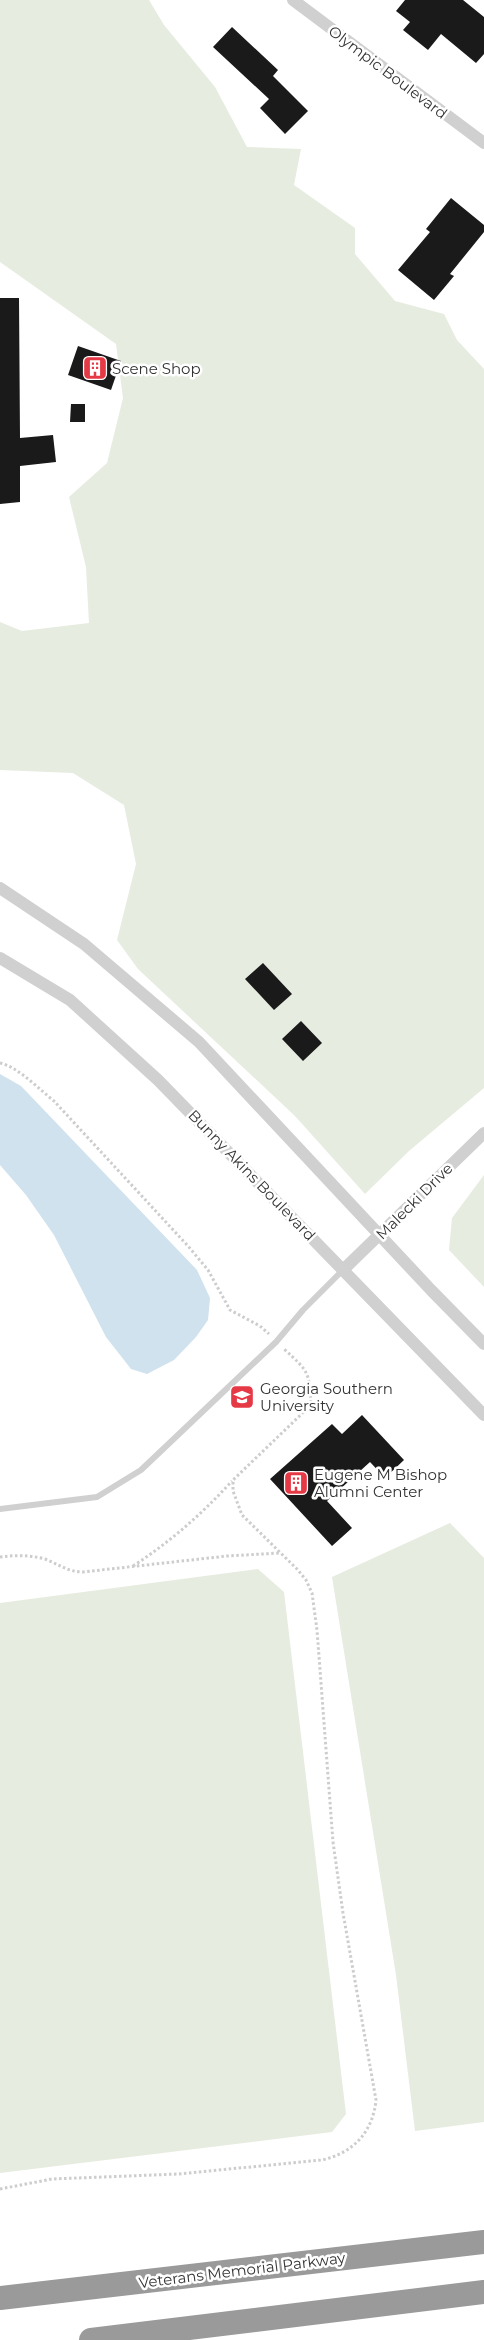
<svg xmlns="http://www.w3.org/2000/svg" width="484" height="2340" viewBox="0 0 484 2340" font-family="Montserrat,sans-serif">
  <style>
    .green { fill: #e6ecdf }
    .water { fill: #cfe2ee }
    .building { fill: #1a1a1a }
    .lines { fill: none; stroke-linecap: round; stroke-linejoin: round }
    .path { stroke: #cdcdcd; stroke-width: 3; stroke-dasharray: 2.5 2.5; stroke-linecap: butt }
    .lane { stroke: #d0d0d0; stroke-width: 6 }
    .street { stroke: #d0d0d0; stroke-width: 12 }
    .highway { stroke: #9a9a9a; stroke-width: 24 }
    .labels { text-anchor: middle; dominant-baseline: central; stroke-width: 5; stroke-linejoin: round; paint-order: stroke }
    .street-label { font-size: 15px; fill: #333; stroke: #fff }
    .poi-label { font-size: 15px; fill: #333; stroke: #fff; text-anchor: start }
  </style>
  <rect width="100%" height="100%" fill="#fff"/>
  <path class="green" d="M 0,0 L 149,0 L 164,25 L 215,87 L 247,147 L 301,149 L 294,185 L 355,228 L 355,254 L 395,301 L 444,314 L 457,340 L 484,369 L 484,1088 L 409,1151 L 365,1194 L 295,1116 L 138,969 L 117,940 L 136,864 L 124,805 L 73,773 L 0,770 L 0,622 L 22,631 L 89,623 L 86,567 L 69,497 L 107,463 L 123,398 L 116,344 L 0,262 Z
    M 484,1175 L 484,1287 L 449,1250 L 452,1218 Z
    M 450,1523 L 484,1558 L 484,2122 L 415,2131 L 396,1975 L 332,1577 Z
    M 258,1569 L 284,1592 L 346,2114 L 332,2132 L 0,2173 L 0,1603 Z"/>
  <path class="water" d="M 0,1074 L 21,1086 L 197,1270 L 210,1298 L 208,1320 L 196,1337 L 174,1360 L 147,1374 L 131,1369 L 106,1337 L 54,1235 L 26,1195 L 0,1165 Z"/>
  <path class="building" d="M 405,0 L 463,0 L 484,17 L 484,54 L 476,63 L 441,34 L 428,50 L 403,30 L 410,22 L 396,11 Z
    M 232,27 L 278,70 L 273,76 L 308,111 L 285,134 L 260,108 L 269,99 L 213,47 Z
    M 451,198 L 484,225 L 484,232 L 450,274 L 454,276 L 434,300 L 398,270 L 430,232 L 426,229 Z
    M 0,298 L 19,298 L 20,438 L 53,435 L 56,462 L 20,466 L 20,502 L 0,504 Z
    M 78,346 L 121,361 L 111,390 L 68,375 Z
    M 71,404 L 85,404 L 85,422 L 70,422 Z
    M 263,963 L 292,994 L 274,1010 L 245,979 Z
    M 301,1021 L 322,1043 L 303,1061 L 282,1039 Z
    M 362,1415 L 404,1460 L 385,1478 L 370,1462 L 327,1501 L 352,1528 L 332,1546 L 270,1479 L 332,1424 L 342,1434 Z"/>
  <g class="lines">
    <path class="path" d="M 0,1063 C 17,1066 40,1090 54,1101 L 188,1246 L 208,1270 L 230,1310 L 260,1326 L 269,1334
      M 0,1557 C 15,1555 30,1555 45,1559 C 58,1564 68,1572 83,1572 L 227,1556 L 280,1553
      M 133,1566 C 170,1542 202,1514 232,1481
      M 0,2189 L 52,2179 L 178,2174 L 322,2160 C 354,2153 373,2131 376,2100 L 343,1913 L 333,1842 L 317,1630 L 312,1593 L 306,1580 L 297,1569 L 242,1515 L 233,1491 L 233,1480 L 311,1405 C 309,1371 309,1372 284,1349"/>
    <path class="lane" d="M 0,1509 L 97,1497 L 141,1470 L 276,1342 L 303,1310 L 344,1269"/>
    <path class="street" d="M 293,0 L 484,143
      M 0,888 L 84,944 L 199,1042 L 431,1290 L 484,1344
      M 0,958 L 70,1000 L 158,1080 L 484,1415
      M 344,1269 L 484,1133"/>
    <path class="highway" d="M 0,2298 L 484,2242
      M 91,2340 L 484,2292"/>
  </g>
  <defs>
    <symbol id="building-square" viewBox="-11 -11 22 22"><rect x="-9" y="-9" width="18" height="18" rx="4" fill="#e63946" stroke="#fff"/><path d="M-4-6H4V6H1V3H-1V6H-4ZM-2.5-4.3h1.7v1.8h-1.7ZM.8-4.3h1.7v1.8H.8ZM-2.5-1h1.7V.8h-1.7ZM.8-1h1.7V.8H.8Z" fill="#fff"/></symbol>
    <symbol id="university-square" viewBox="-11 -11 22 22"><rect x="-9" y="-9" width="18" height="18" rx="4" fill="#e63946" stroke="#fff"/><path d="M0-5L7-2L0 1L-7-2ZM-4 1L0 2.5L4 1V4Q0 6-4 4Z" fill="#fff"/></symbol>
  </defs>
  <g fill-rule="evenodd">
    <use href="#building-square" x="81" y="354" width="28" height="28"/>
    <use href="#university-square" x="228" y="1383" width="28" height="28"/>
    <use href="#building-square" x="282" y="1469" width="28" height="28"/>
  </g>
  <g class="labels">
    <g class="street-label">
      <text transform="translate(388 72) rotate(37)">Olympic Boulevard</text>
      <text transform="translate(252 1175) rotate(46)">Bunny Akins Boulevard</text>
      <text transform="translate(414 1201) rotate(-45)">Malecki Drive</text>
      <text transform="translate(242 2270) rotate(-7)">Veterans Memorial Parkway</text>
    </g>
    <g class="poi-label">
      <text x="112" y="368">Scene Shop</text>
      <text x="260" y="1388">Georgia Southern<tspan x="260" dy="17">University</tspan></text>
      <text x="314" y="1474">Eugene M Bishop<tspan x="314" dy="17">Alumni Center</tspan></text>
    </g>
  </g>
</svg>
